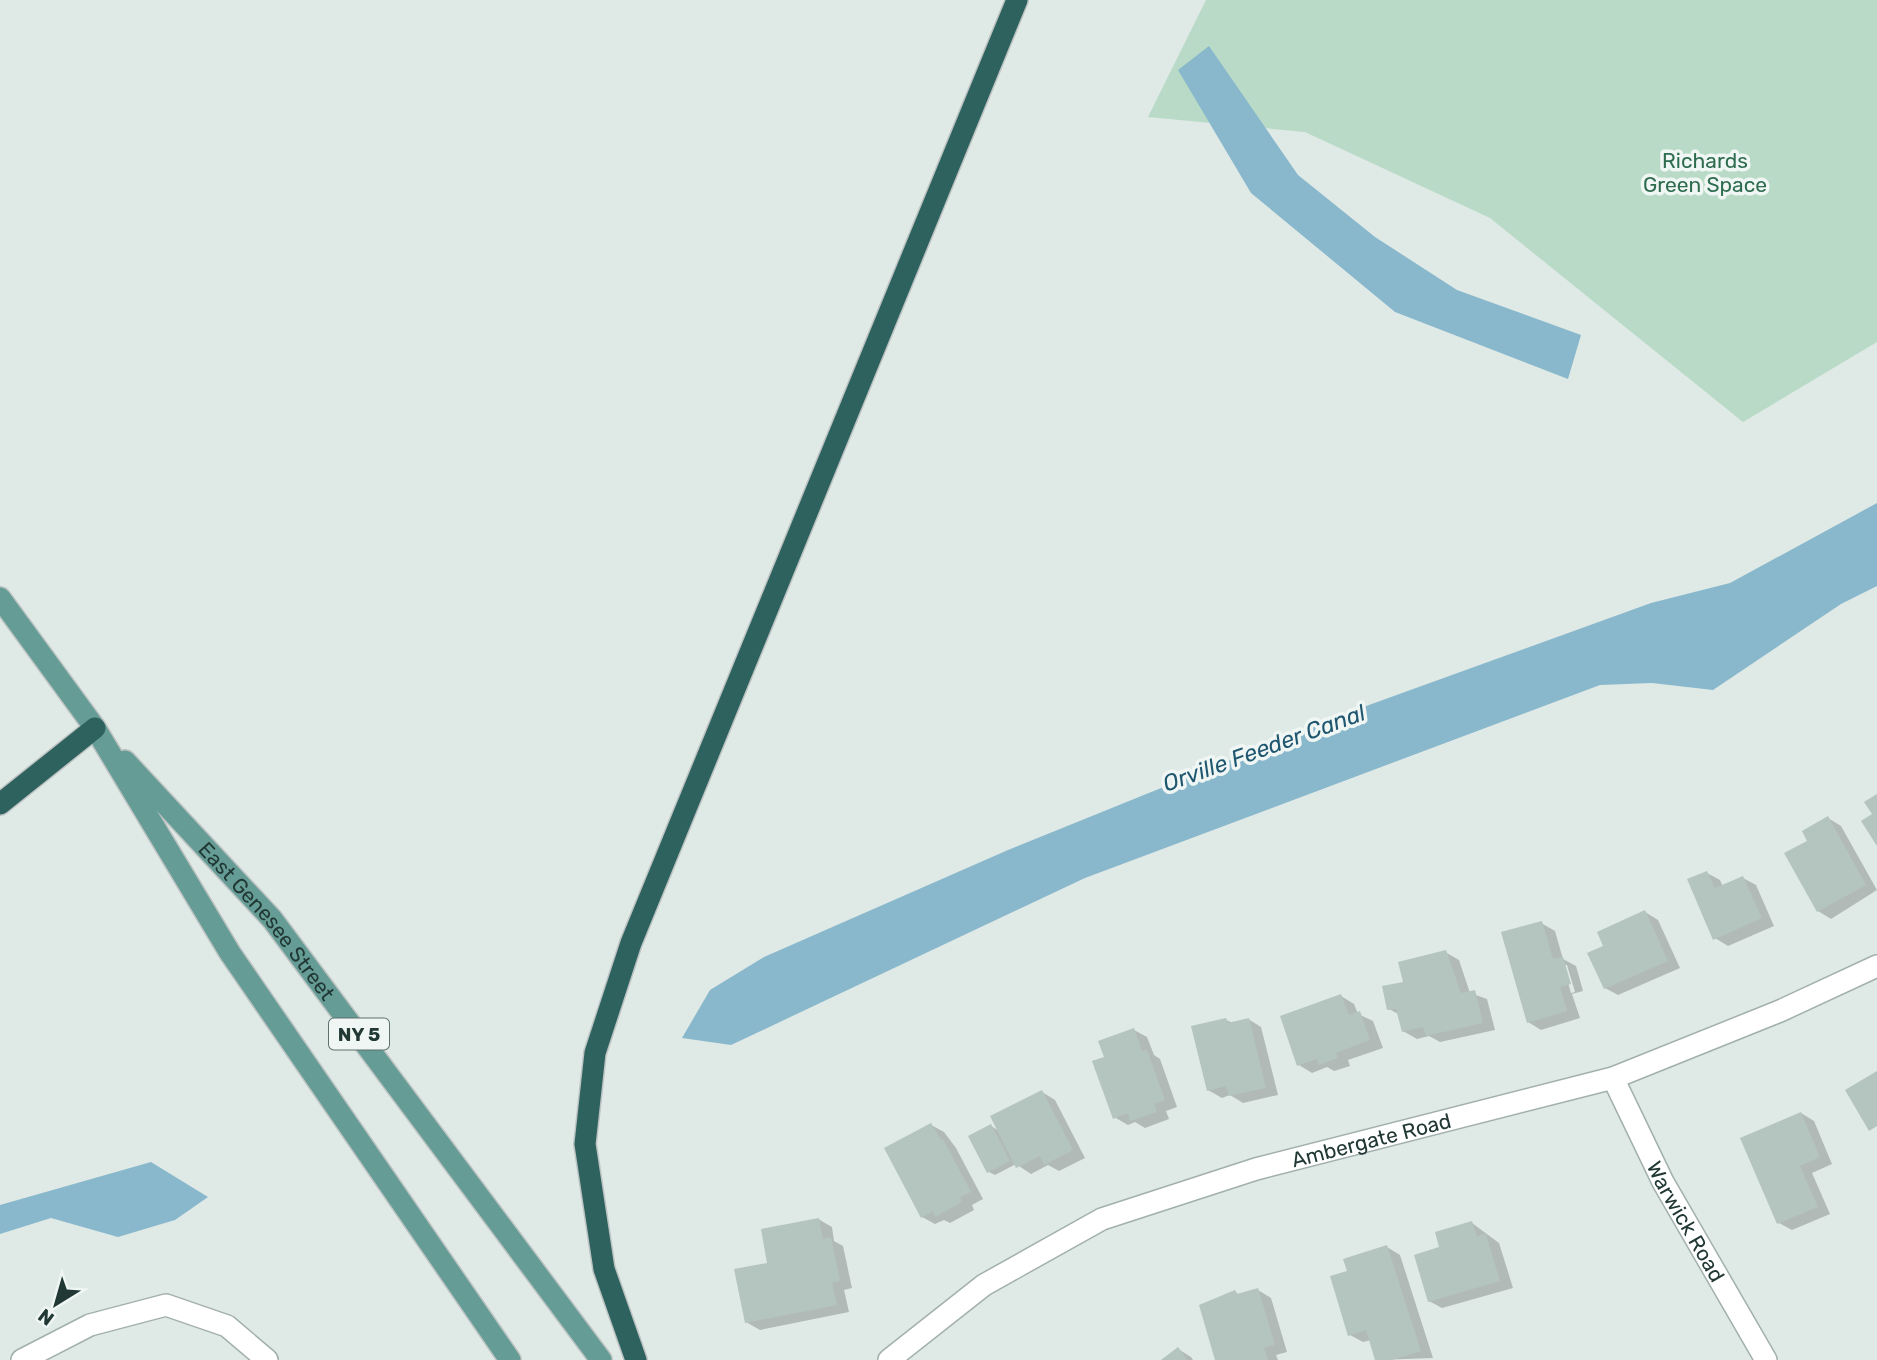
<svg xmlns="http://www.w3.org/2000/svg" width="1877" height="1360" viewBox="0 0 1877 1360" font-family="Rubik,sans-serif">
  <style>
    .green { fill: #b8dac6 }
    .water { fill: #89b8cc }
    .shadow { fill: #0003; fill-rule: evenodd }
    .building { fill: #b4c4bf }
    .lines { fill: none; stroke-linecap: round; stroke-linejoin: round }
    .street-casing { stroke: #a2b0ad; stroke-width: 24 }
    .primary-casing { stroke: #bcc3c2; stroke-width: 24 }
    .highway-casing { stroke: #bcc3c2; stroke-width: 24 }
    .street { stroke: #fff; stroke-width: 21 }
    .primary { stroke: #659c96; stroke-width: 21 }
    .highway { stroke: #2e625f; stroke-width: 21 }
    .labels { text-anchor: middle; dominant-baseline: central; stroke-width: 7; stroke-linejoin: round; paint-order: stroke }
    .shield { fill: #eff6f3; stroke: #5f716e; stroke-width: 2 }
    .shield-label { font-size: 19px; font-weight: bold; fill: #213835 }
    .park-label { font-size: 21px; fill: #2d6c4f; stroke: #eff6f3 }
    .street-label { font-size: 21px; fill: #213835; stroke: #eff6f3 }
    .water-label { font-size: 23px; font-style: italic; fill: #1f5770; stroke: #eff6f3 }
  </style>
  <rect width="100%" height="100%" fill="#dfe9e6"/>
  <path class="green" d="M 1206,0 L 1877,0 L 1877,342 L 1743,422 L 1490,218 L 1305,132 L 1148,117 Z"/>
  <path class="water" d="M 1209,46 L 1298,175 L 1375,237 L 1457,290 L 1581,335 L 1568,379 L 1395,312 L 1251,193 L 1178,70 Z
    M 1877,503 L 1877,586 L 1841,604 L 1713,690 L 1652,683 L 1600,685 L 1085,878 L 731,1045 L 682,1038 L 710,990 L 764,957 L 1008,850 L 1344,714 L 1651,603 L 1730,583 Z
    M 151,1162 L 208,1197 L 175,1220 L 118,1237 L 51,1218 L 0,1234 L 0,1205 Z"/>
  <path class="shadow" d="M 1828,818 L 1841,826 L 1877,890 L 1831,919 L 1818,911 L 1809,842 Z
    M 1707,873 L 1720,880 L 1723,887 L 1743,878 L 1756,885 L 1774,926 L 1728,946 L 1715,938 Z
    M 1645,912 L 1658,920 L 1680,968 L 1618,995 L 1605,988 L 1605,947 Z
    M 1541,923 L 1555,931 L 1563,959 L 1576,966 L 1583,991 L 1572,994 L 1580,1018 L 1541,1030 L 1528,1022 ZM 1563,965 L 1567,965 L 1575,992 L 1571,993 Z
    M 1445,952 L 1459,960 L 1470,993 L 1487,999 L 1495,1030 L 1440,1042 L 1429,1036 L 1417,1039 L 1403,1031 L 1400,1015 L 1389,1009 L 1406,983 Z
    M 1341,996 L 1354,1004 L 1358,1014 L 1373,1021 L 1383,1048 L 1348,1060 L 1350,1066 L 1334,1071 L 1327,1067 L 1312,1073 L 1299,1065 Z
    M 1248,1019 L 1261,1027 L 1278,1095 L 1243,1103 L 1230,1095 L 1222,1098 L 1208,1090 L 1226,1020 L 1233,1023 Z
    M 1134,1030 L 1147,1037 L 1154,1055 L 1160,1059 L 1177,1107 L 1166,1111 L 1169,1119 L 1145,1128 L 1135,1122 L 1128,1125 L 1114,1117 L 1106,1058 Z
    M 1042,1092 L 1055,1100 L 1085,1158 L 1059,1171 L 1048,1165 L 1031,1174 L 1016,1164 L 995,1175 L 989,1172 L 991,1126 L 999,1131 Z
    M 1801,1113 L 1814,1121 L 1832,1164 L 1812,1173 L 1830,1214 L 1792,1230 L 1779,1223 Z
    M 931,1125 L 944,1132 L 956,1148 L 983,1199 L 972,1205 L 974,1210 L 950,1223 L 944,1220 L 935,1224 L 922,1217 Z
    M 818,1219 L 832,1227 L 834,1241 L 843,1246 L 852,1288 L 844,1290 L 849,1312 L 760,1330 L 746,1322 L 769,1264 Z
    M 1472,1223 L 1499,1243 L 1513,1288 L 1442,1308 L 1429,1301 L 1441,1249 Z
    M 1387,1247 L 1400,1255 L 1433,1358 L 1377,1360 L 1371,1340 L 1363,1342 L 1350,1335 Z
    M 1258,1290 L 1271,1298 L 1287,1352 L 1276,1355 L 1278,1360 L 1217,1360 L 1235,1292 L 1240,1295 Z
    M 1178,1349 L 1191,1357 L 1193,1360 L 1164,1360 Z"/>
  <path class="building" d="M 1877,794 L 1877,846 L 1861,821 L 1872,814 L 1864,802 Z
    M 1828,816 L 1866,885 L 1817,912 L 1784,853 L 1807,841 L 1802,831 Z
    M 1707,871 L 1715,888 L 1743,876 L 1762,918 L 1713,940 L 1687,879 Z
    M 1645,910 L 1668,961 L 1604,989 L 1587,953 L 1603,946 L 1597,932 Z
    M 1542,921 L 1553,959 L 1563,957 L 1571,984 L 1560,987 L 1567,1011 L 1527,1023 L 1501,932 Z
    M 1446,950 L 1461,993 L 1475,990 L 1483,1023 L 1426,1036 L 1423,1027 L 1402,1032 L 1396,1009 L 1387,1010 L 1382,986 L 1403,982 L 1398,962 Z
    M 1341,994 L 1349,1015 L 1360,1011 L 1370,1040 L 1336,1053 L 1338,1058 L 1319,1065 L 1317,1059 L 1297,1066 L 1280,1016 Z
    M 1226,1018 L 1228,1023 L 1249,1018 L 1266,1088 L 1229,1096 L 1226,1086 L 1207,1091 L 1191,1026 Z
    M 1134,1028 L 1142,1051 L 1147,1050 L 1165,1100 L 1154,1104 L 1157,1112 L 1130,1121 L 1128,1113 L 1113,1119 L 1092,1061 L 1104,1057 L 1098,1041 Z
    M 1877,1071 L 1877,1126 L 1869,1131 L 1845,1090 Z
    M 1042,1090 L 1073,1150 L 1044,1165 L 1040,1156 L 1016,1168 L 990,1116 Z
    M 1801,1112 L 1820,1157 L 1800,1166 L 1818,1207 L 1777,1224 L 1740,1138 Z
    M 931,1123 L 941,1140 L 943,1139 L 971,1192 L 960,1197 L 962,1202 L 935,1217 L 933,1211 L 921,1218 L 884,1148 Z
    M 991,1124 L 1010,1161 L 987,1173 L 968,1136 Z
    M 819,1218 L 823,1239 L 831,1237 L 840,1281 L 832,1283 L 837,1305 L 745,1323 L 734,1269 L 767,1263 L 761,1229 Z
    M 1472,1221 L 1477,1236 L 1486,1234 L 1500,1281 L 1428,1302 L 1414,1255 L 1439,1247 L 1435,1232 Z
    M 1387,1245 L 1421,1351 L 1392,1360 L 1375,1360 L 1366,1330 L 1348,1336 L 1330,1276 L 1347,1271 L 1343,1259 Z
    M 1258,1288 L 1275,1345 L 1264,1348 L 1268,1360 L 1215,1360 L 1199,1305 L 1235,1290 L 1237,1294 Z
    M 1178,1347 L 1187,1360 L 1161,1360 Z"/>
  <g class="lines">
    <defs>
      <g id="street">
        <path id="s1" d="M 1613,1078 L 1663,1182 L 1766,1360"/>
        <path d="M 22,1360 L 90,1325 L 166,1305 L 227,1326 L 267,1360"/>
        <path id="s2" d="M 889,1360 L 984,1285 L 1102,1219 L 1256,1169 L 1613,1078 L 1780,1011 L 1877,966"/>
      </g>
      <g id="primary">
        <path d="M 0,598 L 95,728 L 230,953 L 510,1360"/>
        <path id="s3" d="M 125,761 L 272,919 L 601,1360"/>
      </g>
      <path id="highway" d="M 0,804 L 95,728
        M 636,1360 L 604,1269 L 585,1144 L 595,1053 L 631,943 L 1017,0"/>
    </defs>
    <use href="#street" class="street-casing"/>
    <use href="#primary" class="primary-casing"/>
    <use href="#highway" class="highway-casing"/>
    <use href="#street" class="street"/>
    <use href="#primary" class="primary"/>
    <use href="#highway" class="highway"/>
  </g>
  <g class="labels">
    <rect class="shield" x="329" y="1018.5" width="60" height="31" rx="5"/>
    <g class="shield-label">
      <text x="359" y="1034">NY 5</text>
    </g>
    <g class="park-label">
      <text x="1705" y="160">Richards<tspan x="1705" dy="24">Green Space</tspan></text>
    </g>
    <g class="street-label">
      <text stroke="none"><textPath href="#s3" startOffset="214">East Genesee Street</textPath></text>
      <text stroke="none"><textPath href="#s2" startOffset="537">Ambergate Road</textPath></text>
      <text stroke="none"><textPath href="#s1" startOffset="161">Warwick Road</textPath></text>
    </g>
    <g class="water-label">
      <text transform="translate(1264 748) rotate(-20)">Orville Feeder Canal</text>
    </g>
  </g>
  <g transform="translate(56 1304) rotate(217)" stroke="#eff6f3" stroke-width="5" paint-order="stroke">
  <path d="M0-5L12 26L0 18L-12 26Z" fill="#213835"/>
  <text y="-10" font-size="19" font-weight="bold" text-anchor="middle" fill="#213835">N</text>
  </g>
</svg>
